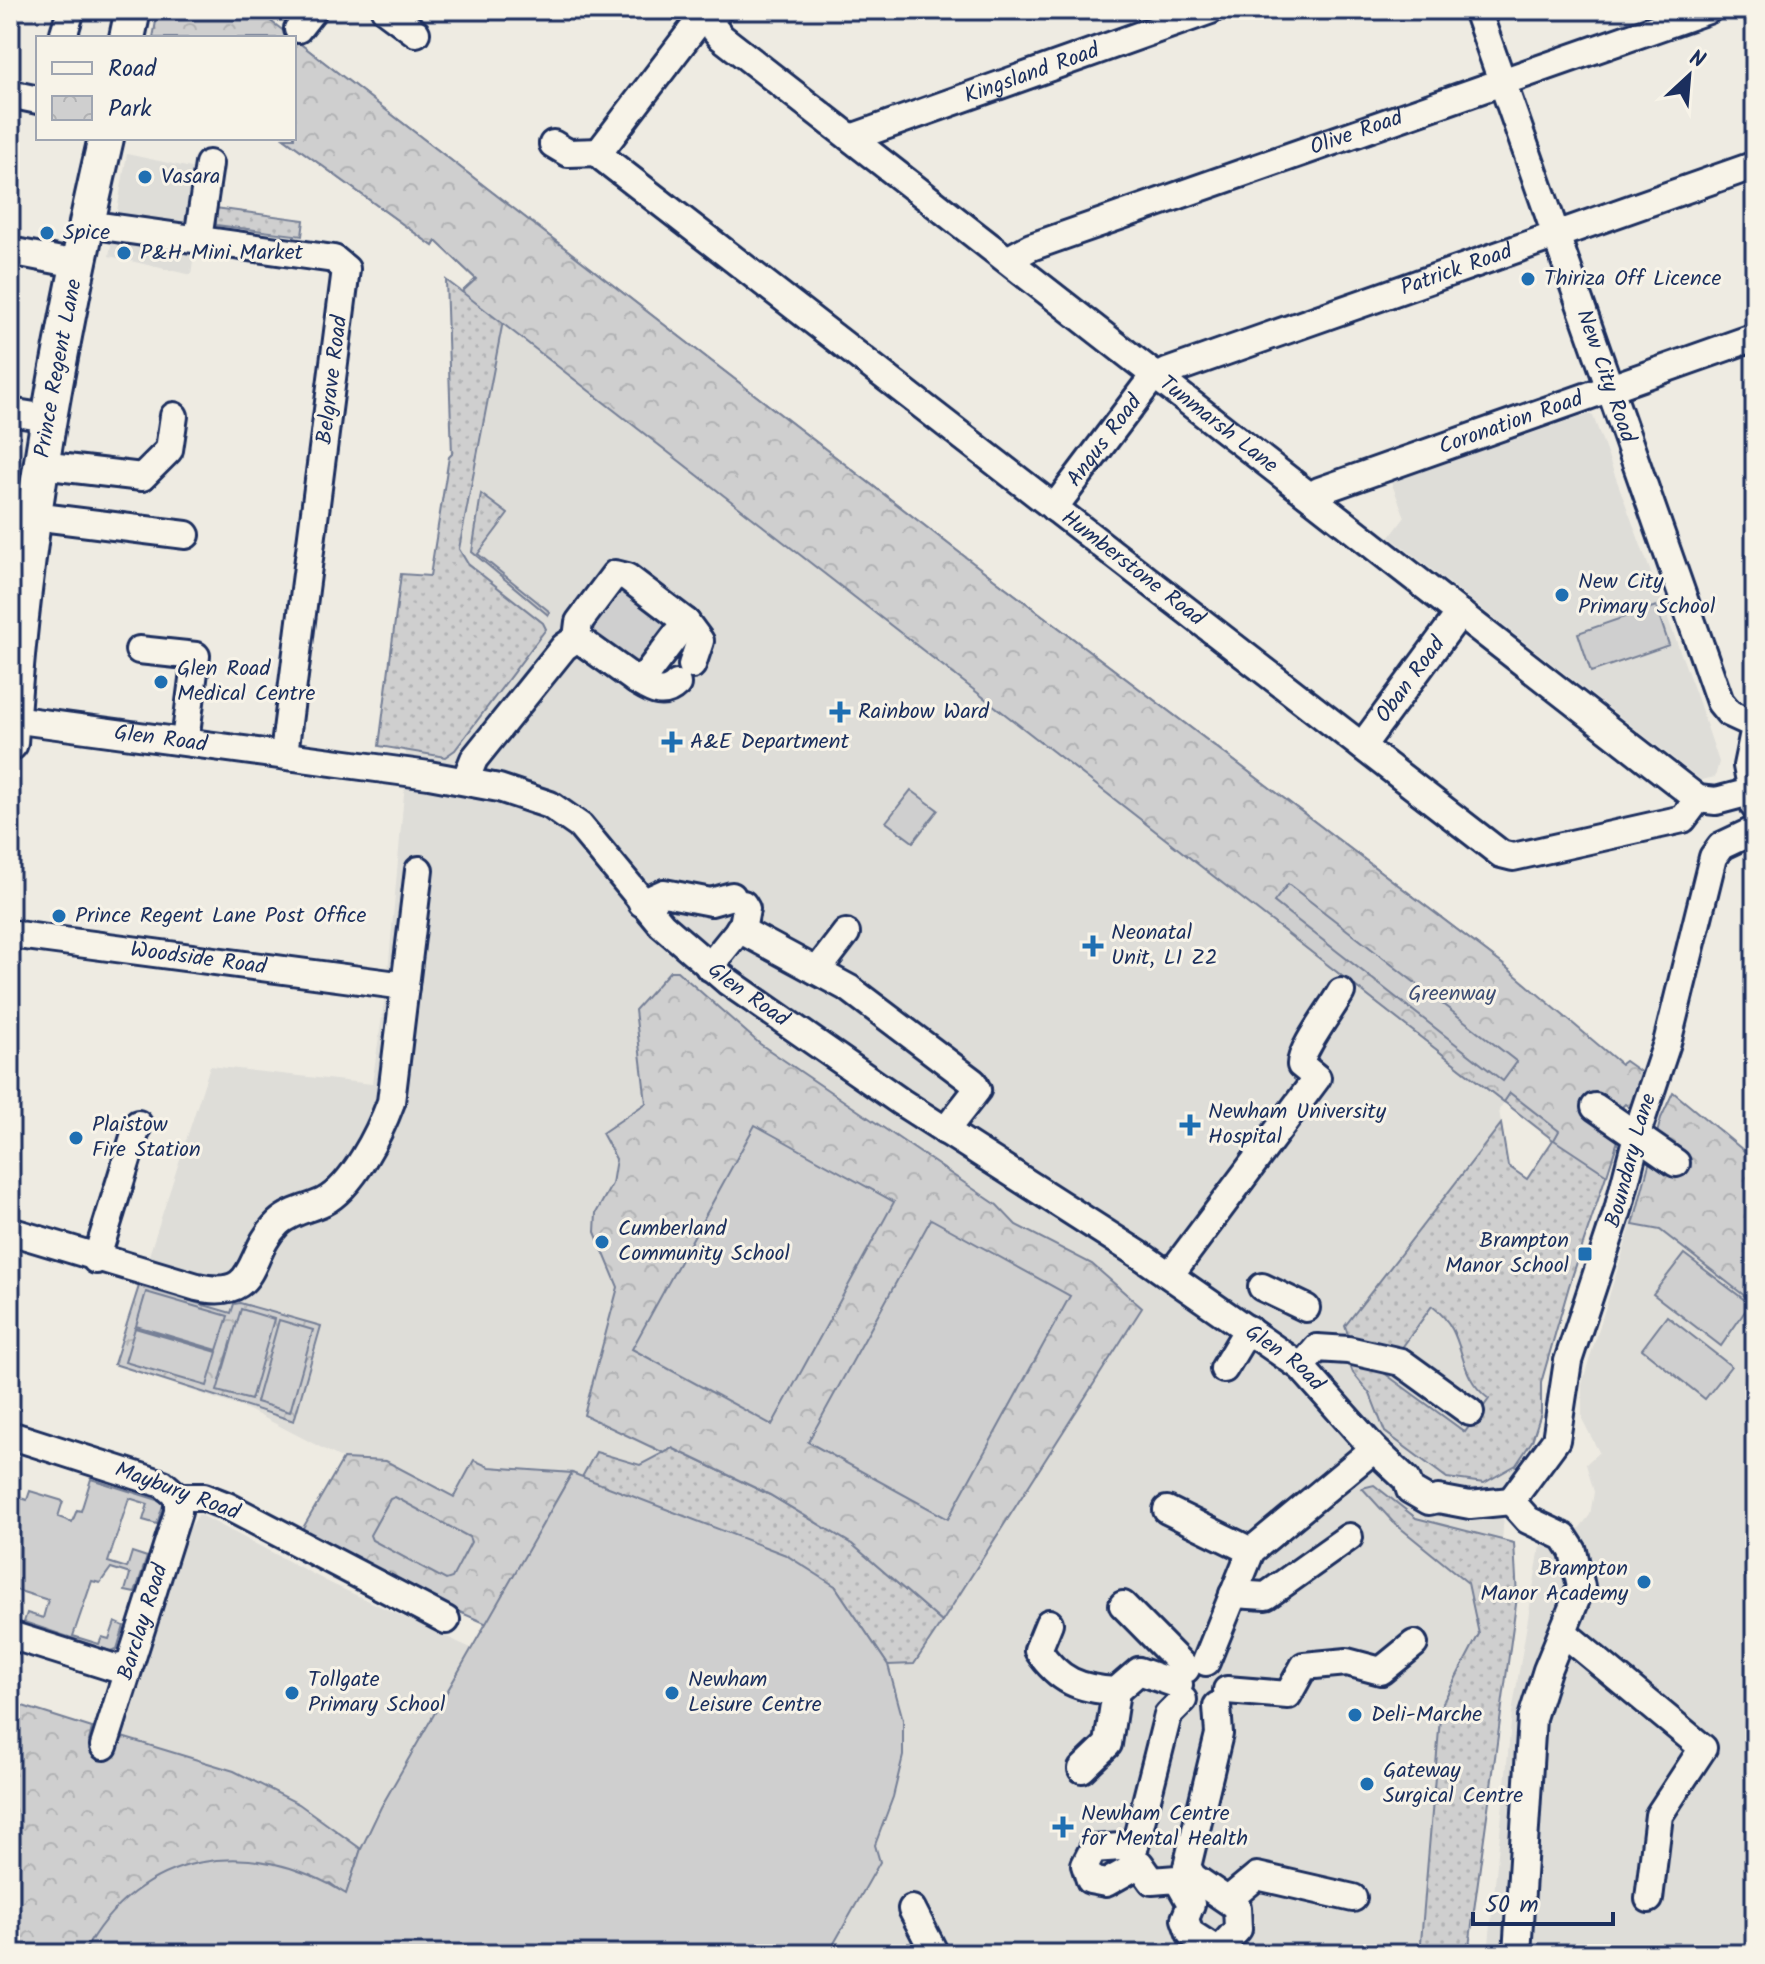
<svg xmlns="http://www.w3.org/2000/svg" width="1765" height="1964" viewBox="0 0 1765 1964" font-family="Kalam,sans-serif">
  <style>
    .built { fill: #deddd8 }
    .grass { fill: url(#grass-dots); stroke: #757f96; stroke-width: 2 }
    .park { fill: url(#park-crowns); stroke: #757f96; stroke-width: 2 }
    .garden { fill: #cfcfcf; stroke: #757f96; stroke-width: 2 }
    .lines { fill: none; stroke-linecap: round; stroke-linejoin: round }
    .minor-casing { stroke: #1b2f5e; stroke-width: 32 }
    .major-casing { stroke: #1b2f5e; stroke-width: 40 }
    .minor { stroke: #f7f3e8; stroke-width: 26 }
    .major { stroke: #f7f3e8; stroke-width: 34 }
    .poi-dot { fill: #1f6fb2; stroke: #f7f3e8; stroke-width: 3 }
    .labels { text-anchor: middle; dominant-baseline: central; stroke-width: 6; stroke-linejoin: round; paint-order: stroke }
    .street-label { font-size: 22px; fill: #1b2f5e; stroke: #f7f3e8 }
    .poi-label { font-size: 22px; fill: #1b2f5e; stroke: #f7f3e8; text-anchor: start }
    .park-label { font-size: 22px; fill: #3f4f75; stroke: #f7f3e8 }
  </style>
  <defs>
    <pattern id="grass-dots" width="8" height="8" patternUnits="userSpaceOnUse" patternTransform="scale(2)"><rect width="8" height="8" fill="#cfcfcf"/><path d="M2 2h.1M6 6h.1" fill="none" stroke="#b1b2b4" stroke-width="1.8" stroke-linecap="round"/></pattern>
    <pattern id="park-crowns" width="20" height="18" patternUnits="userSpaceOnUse" patternTransform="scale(2)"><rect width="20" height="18" fill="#cfcfcf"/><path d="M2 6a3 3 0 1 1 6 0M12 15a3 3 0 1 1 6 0" fill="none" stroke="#b1b2b4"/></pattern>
  </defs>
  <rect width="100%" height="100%" fill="#eeebe2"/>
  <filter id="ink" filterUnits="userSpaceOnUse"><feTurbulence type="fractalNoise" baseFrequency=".0125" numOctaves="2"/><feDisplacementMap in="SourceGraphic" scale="16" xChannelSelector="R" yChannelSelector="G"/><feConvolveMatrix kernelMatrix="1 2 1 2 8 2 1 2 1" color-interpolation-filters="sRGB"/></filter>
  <g filter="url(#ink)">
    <path class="built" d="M 127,154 L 205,171 L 191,275 L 109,256 Z
      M 503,321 L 1504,1102 L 1499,1110 L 1508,1166 L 1527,1179 L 1554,1140 L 1569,1286 L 1541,1383 L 1541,1413 L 1532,1441 L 1516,1465 L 1505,1500 L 1498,1597 L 1441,1706 L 1420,1954 L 828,1954 L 880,1862 L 875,1845 L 893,1797 L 786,1555 L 572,1473 L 488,1467 L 454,1497 L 386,1461 L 343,1459 L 249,1410 L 114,1364 L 210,1066 L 372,1084 L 387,984 L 407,760 L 405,749 L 379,746 L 401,574 L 430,576 L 435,543 L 459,548 Z
      M 1588,414 L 1593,416 L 1697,697 L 1719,762 L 1715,777 L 1701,780 L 1390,537 L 1405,517 L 1391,482 Z
      M 1650,1165 L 1755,1245 L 1755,1954 L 1488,1954 L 1512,1713 L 1540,1547 L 1552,1545 L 1559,1557 L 1584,1544 L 1577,1531 L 1590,1515 L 1594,1492 L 1586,1464 L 1599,1452 L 1582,1419 L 1582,1383 Z
      M 199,1514 L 330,1583 L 473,1649 L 361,1849 L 234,1771 L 122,1737 L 187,1532 Z"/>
    <path class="grass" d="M 294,39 L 960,553 L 1501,963 L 1515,975 L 1605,1125 L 1619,1137 L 1569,1286 L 1541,1383 L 1541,1413 L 1532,1441 L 1516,1465 L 1484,1483 L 1447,1478 L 1385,1432 L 1370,1394 L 1353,1373 L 1347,1357 L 1384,1373 L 1465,1432 L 1489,1399 C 1452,1371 1471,1336 1432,1306 L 1401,1349 L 1350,1341 L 1345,1326 L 1501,1124 L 1508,1166 L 1527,1179 L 1553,1140 L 503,321 L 459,549 L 468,564 L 543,623 L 546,629 L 455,750 L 445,757 L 379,746 L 401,574 L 430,576 L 449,457 L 452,454 L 446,280 L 462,292 L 476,279 L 436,241 L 433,246 L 284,138 L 294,138 Z
      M 215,208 L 304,220 L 302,236 L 216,225 Z
      M 481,494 L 508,514 L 478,554 L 550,612 L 548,615 L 472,552 Z
      M 672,1448 L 770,1495 L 852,1544 L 942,1622 L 914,1664 L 888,1665 L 835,1586 L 582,1477 L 596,1452 L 640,1465 Z
      M 1374,1485 L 1416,1518 L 1514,1543 L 1517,1597 L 1468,1954 L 1420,1954 L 1441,1706 L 1479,1634 L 1468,1583 L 1393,1522 L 1362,1488 Z"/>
    <path class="park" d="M 158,10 L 256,10 L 293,38 L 153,38 Z
      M 294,39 L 960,553 L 1501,963 L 1621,1064 L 1625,1061 L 1645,1075 L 1631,1109 L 1625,1104 L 1619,1110 L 1619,1137 L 1607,1175 L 1554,1140 L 1559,1131 L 1510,1093 L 1504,1102 L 462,292 L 476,279 L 436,241 L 433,246 L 284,138 L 294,138 Z
      M 670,971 L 677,971 L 760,1044 L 997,1205 L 1016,1225 L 1092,1264 L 1142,1308 L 942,1622 L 852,1544 L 770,1495 L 672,1448 L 664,1453 L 584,1415 L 618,1287 L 595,1232 L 596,1213 L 612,1184 L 616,1159 L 602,1133 L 646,1103 L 635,1010 Z
      M 1673,1092 L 1755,1160 L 1755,1296 L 1750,1300 L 1660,1230 L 1633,1225 L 1661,1118 Z
      M 139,1286 L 231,1313 L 234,1304 L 240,1303 L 321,1326 L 294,1421 L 114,1364 Z
      M 343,1459 L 386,1461 L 454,1497 L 474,1460 L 489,1467 L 572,1473 L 487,1624 L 384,1579 L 300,1533 Z
      M 10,1702 L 92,1728 L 89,1741 L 118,1750 L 122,1737 L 234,1771 L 299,1804 L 361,1849 L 346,1895 L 330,1883 L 91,1939 L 83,1954 L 10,1954 Z"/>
    <path class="garden" d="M 619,591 L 629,592 L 665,621 L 666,628 L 640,665 L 634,666 L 592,640 L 589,629 L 608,598 Z
      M 1656,606 L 1669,645 L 1591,672 L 1578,633 Z
      M 911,790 L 938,810 L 913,842 L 886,822 Z
      M 1288,884 L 1517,1062 L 1503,1081 L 1274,902 Z
      M 755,1125 L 894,1202 L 772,1425 L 632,1349 Z
      M 931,1219 L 1070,1296 L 948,1519 L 808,1442 Z
      M 1684,1254 L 1750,1304 L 1721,1346 L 1653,1294 Z
      M 146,1292 L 228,1316 L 217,1350 L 136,1326 Z
      M 241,1309 L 274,1319 L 251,1400 L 217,1391 Z
      M 1667,1316 L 1731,1366 L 1705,1399 L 1642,1349 Z
      M 279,1320 L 313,1330 L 290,1412 L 256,1402 Z
      M 135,1328 L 217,1352 L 207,1386 L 125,1362 Z
      M 572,1473 L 786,1555 L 835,1586 L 888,1665 L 903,1720 L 903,1756 L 893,1797 L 875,1845 L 880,1862 L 828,1954 L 83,1954 C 138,1850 252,1834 346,1894 L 361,1849 L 381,1807 Z
      M 91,1479 L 164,1502 L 157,1524 L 143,1520 L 148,1504 L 129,1498 L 108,1562 L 127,1568 L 132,1552 L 147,1557 L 135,1593 L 125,1591 L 130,1574 L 111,1568 L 100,1583 L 92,1581 L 73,1636 L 99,1644 L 102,1637 L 109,1639 L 115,1622 L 124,1626 L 117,1649 L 110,1651 L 24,1622 L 27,1613 L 43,1618 L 48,1600 L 10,1588 L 10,1554 L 15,1538 L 10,1536 L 11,1484 L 11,1495 L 27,1500 L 30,1491 L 63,1501 L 58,1517 L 72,1522 L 77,1510 L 81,1511 Z
      M 395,1497 L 469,1537 L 471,1542 L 452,1578 L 446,1580 L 372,1540 L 370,1535 L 390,1499 Z"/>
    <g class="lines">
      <defs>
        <g id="minor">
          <path d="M 385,10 L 416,33"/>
          <path id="s1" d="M 706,10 L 712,26 L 721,37 L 1698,799 L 1716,801 L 1750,792"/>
          <path id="s2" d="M 719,10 L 696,25 L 603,147 L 603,158 L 1501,854 L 1513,857 L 1683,819 L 1698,799"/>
          <path id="s3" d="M 1477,10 L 1720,702 L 1729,713 L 1755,725"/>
          <path d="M 298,29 L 313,10"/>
          <path d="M 64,33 L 71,10"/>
          <path d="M 10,94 L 38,100"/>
          <path id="s4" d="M 851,138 L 1211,10"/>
          <path d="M 553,144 L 568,153 L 601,152"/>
          <path d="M 87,224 L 334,259 L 346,269 L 284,754"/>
          <path d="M 198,239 L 209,164"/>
          <path d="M 10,251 L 77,264"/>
          <path id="s5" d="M 1009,259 L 1031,247 L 1708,10"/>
          <path id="s6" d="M 1161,379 L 1167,372 L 1755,165"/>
          <path d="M 10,412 L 47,418"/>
          <path d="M 41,465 L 142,477 L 169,450 L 174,416"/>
          <path id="s7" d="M 1313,497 L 1319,491 L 1755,337"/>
          <path id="s8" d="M 1054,508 L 1155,374"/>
          <path d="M 33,516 L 186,535"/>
          <path d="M 686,622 L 700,641 L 692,665"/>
          <path d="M 139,650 L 196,656 L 185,741"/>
          <path d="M 637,681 C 652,690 663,698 677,684"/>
          <path id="s9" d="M 12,719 L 429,775 L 499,788 L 550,805 L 580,826 L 662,925 L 727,981 L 901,1102 L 1143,1257 L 1301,1367 L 1374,1449 L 1407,1480 L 1410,1490 L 1429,1501 L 1438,1499 L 1470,1505 L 1511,1501"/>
          <path d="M 1755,727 L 1747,766 L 1755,807"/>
          <path id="s10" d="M 1362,746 L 1460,613"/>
          <path d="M 465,781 L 474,759 L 564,647 L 577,638 L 579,622 L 615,574 L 627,577 L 686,622 L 645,676 L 637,681 L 577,638"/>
          <path d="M 642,903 L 664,893 L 711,902 L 732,896"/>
          <path d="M 739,929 L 850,989 L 973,1082 L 977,1090 L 945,1131"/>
          <path id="s11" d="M 10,934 L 405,986"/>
          <path d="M 709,967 L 743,925 L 746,909 L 743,904"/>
          <path d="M 817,971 L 846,933"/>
          <path d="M 1595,1107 L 1676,1163"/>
          <path d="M 10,1231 L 197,1287 C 261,1301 245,1255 278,1223 C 291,1211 308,1209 323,1202 C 353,1187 380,1132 391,1102 L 419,870"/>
          <path d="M 96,1260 L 138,1124"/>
          <path d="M 1170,1275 L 1317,1078 L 1301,1065 C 1299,1052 1333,1007 1341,992"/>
          <path d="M 1262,1287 L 1306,1308"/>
          <path d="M 1301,1367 L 1317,1348 L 1348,1350 L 1401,1362 L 1470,1412"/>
          <path d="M 1224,1369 L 1248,1329"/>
          <path d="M 10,1435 L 163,1484 L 178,1497"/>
          <path d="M 178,1497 L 204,1497 L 227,1506 L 446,1620"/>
          <path id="s12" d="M 1511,1501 L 1556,1440 L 1568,1361 L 1618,1210 L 1640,1124 L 1667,1043 L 1713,857 L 1721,846 L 1755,830"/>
          <path d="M 1511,1501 L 1528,1520 L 1564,1537 L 1573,1551 L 1581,1587 L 1547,1670 L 1532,1718 L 1517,1954"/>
          <path d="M 1167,1510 L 1251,1551"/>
          <path d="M 1233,1594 L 1266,1596 L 1349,1537"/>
          <path d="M 1123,1605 L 1186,1669"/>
          <path d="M 1049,1623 L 1038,1650 C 1059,1681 1079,1689 1116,1691"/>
          <path d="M 1564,1633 L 1703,1748 L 1659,1815 L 1649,1899"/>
          <path d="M 10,1635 L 115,1668 L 127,1666"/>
          <path d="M 1206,1662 L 1251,1551 L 1374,1449"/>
          <path d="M 1227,1690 L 1288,1695 L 1304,1666 L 1347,1662 L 1381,1671 L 1414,1644"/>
          <path d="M 1183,1700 L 1168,1715 L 1135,1846 L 1093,1849 L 1085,1865 L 1090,1880 L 1106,1883 L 1140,1864 L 1152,1881 L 1177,1879 L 1191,1904 L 1185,1919 L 1190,1933 L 1218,1951 L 1238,1929 L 1237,1907 L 1193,1877 L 1187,1867 L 1219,1734 L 1217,1706"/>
          <path id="s13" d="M 104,1746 L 178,1512 L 178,1497"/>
          <path d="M 1082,1769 L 1108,1744 L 1116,1691 L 1139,1671 L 1179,1685"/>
          <path d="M 1228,1900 L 1257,1876 L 1353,1898"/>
          <path d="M 912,1909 L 935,1954"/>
        </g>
        <g id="major">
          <path d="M 127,38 L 133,10"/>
          <path id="s14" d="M 10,743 C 23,538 60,338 106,138"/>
        </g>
      </defs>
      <use href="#minor" class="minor-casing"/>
      <use href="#major" class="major-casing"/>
      <use href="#minor" class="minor"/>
      <use href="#major" class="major"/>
    </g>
  </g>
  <g class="poi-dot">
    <circle cx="145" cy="177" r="8"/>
    <circle cx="47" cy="233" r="8"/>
    <circle cx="124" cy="253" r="8"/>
    <circle cx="1528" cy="279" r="8"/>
    <circle cx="1562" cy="595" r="8"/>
    <circle cx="161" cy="682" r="8"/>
    <path d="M836 700h8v8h8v8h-8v8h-8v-8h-8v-8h8z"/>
    <path d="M668 730h8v8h8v8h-8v8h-8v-8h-8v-8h8z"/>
    <circle cx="59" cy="916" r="8"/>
    <path d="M1089 934h8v8h8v8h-8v8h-8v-8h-8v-8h8z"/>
    <path d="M1186 1113h8v8h8v8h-8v8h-8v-8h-8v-8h8z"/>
    <circle cx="76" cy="1138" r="8"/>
    <circle cx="602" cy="1242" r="8"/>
    <rect x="1577" y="1246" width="16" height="16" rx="4"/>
    <circle cx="1644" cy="1582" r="8"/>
    <circle cx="292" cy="1693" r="8"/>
    <circle cx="672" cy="1693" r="8"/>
    <circle cx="1355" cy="1715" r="8"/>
    <circle cx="1367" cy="1784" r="8"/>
    <path d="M1059 1815h8v8h8v8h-8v8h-8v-8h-8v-8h8z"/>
  </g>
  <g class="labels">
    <g class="street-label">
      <text stroke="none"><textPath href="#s4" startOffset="192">Kingsland Road</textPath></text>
      <text stroke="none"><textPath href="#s5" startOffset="370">Olive Road</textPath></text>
      <text stroke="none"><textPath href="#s6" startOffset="316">Patrick Road</textPath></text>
      <text stroke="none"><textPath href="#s14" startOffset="378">Prince Regent Lane</textPath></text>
      <text stroke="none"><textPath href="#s3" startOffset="388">New City Road</textPath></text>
      <text transform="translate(333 380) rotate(-83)">Belgrave Road</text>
      <text stroke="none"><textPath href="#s7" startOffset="212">Coronation Road</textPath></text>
      <text stroke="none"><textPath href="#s1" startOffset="662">Tunmarsh Lane</textPath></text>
      <text stroke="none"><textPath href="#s8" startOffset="84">Angus Road</textPath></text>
      <text stroke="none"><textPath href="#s2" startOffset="862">Humberstone Road</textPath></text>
      <text stroke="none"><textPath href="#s10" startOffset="82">Oban Road</textPath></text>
      <text stroke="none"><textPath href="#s9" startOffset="150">Glen Road</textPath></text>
      <text stroke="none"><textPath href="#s11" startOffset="190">Woodside Road</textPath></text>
      <text stroke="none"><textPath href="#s9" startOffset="822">Glen Road</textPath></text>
      <text stroke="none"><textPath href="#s12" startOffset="366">Boundary Lane</textPath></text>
      <text stroke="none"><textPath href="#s9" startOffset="1470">Glen Road</textPath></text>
      <text transform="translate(177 1492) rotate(20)">Maybury Road</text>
      <text stroke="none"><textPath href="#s13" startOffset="130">Barclay Road</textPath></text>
    </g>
    <g class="poi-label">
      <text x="161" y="177">Vasara</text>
      <text x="63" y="233">Spice</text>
      <text x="140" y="253">P&amp;H Mini Market</text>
      <text x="1544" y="279">Thiriza Off Licence</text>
      <text x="1578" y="582">New City<tspan x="1578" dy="25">Primary School</tspan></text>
      <text x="177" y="669">Glen Road<tspan x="177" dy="25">Medical Centre</tspan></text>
      <text x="858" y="712">Rainbow Ward</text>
      <text x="690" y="742">A&amp;E Department</text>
      <text x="75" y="916">Prince Regent Lane Post Office</text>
      <text x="1111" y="933">Neonatal<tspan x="1111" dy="25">Unit, L1 Z2</tspan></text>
      <text x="1208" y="1112">Newham University<tspan x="1208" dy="25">Hospital</tspan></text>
      <text x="92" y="1125">Plaistow<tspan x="92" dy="25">Fire Station</tspan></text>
      <text x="618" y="1229">Cumberland<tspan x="618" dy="25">Community School</tspan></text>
      <text x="1569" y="1241" text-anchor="end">Brampton<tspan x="1569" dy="25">Manor School</tspan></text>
      <text x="1628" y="1569" text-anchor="end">Brampton<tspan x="1628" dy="25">Manor Academy</tspan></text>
      <text x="308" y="1680">Tollgate<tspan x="308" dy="25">Primary School</tspan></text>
      <text x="688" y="1680">Newham<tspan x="688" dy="25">Leisure Centre</tspan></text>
      <text x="1371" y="1715">Deli-Marche</text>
      <text x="1383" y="1771">Gateway<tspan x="1383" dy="25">Surgical Centre</tspan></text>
      <text x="1081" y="1814">Newham Centre<tspan x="1081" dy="25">for Mental Health</tspan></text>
    </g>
    <g class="park-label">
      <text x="1452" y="994">Greenway</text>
    </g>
  </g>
  <rect width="1765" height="1964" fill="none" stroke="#f7f3e8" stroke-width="40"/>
  <rect x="20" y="20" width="1725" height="1924" fill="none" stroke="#1b2f5e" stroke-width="3" filter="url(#ink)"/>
  <rect x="36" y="36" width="260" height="104" fill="#f7f3e8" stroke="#9fa5b1" stroke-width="2"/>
  <rect x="52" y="62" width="40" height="12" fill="#f7f3e8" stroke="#9fa5b1" stroke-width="2"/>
  <text x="108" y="76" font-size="24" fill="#1b2f5e">Road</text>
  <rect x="52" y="96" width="40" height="24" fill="url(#park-crowns)" stroke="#9fa5b1" stroke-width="2"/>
  <text x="108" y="116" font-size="24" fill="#1b2f5e">Park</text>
  <g transform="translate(1689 76) rotate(26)" stroke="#f7f3e8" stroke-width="6" paint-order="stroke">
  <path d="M0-6L14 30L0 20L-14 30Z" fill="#1b2f5e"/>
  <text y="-12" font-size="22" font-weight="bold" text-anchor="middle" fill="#1b2f5e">N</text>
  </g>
  <path d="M1473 1912v12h140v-12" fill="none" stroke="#1b2f5e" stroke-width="4"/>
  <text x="1485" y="1912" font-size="24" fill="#1b2f5e" stroke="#f7f3e8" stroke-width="6" paint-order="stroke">50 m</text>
</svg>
